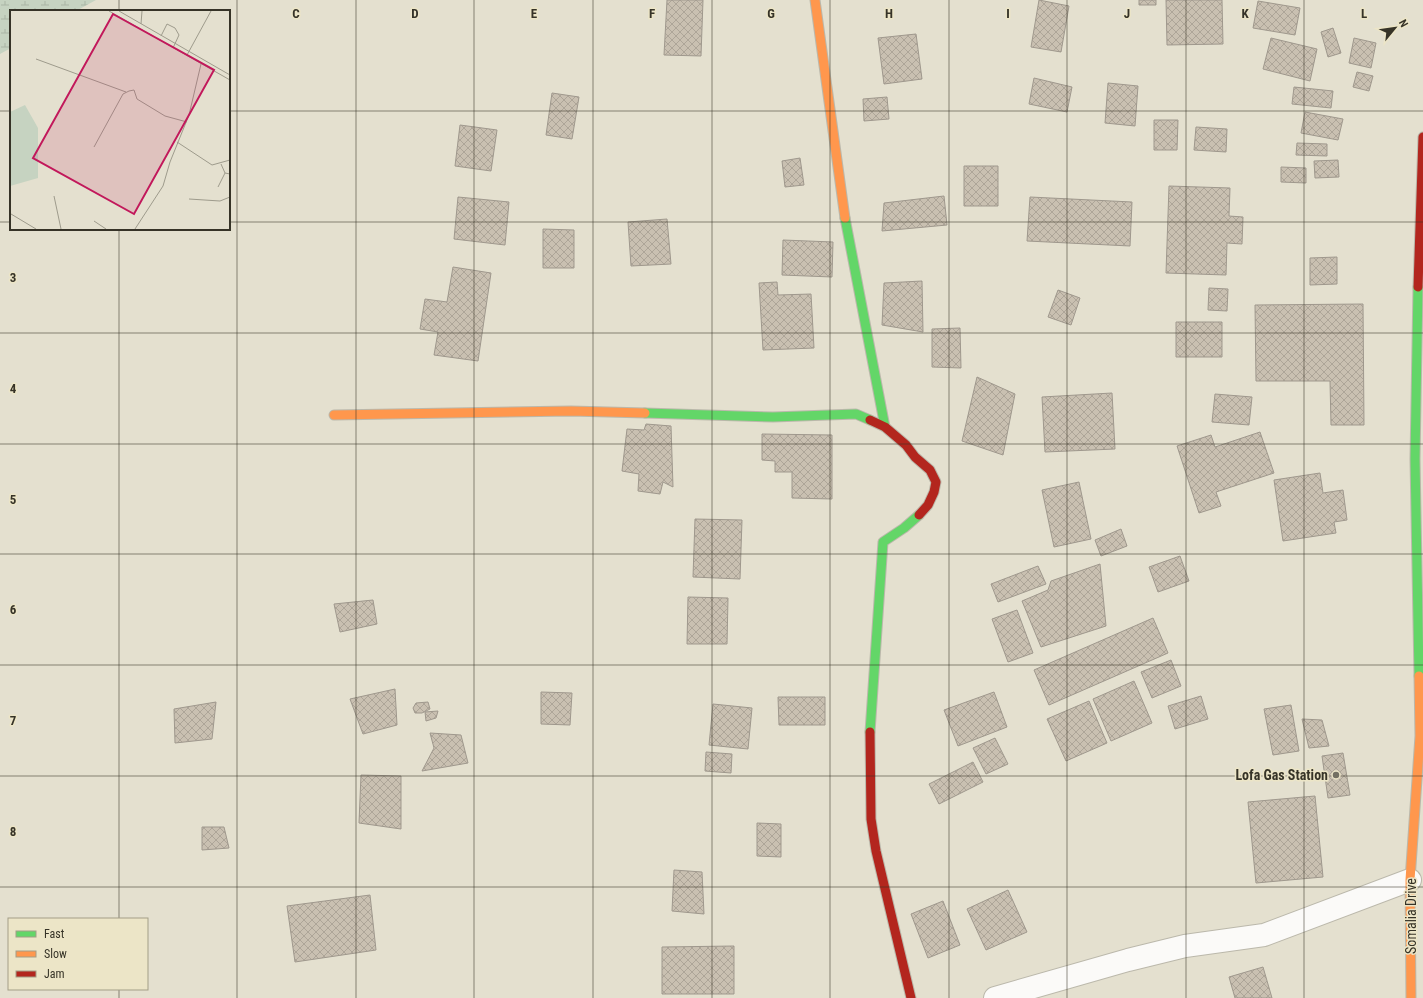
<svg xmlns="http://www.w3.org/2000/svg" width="1423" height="998" viewBox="0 0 1423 998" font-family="'Roboto Condensed',sans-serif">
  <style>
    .wetland { fill: url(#wetland-marsh) }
    .building { fill: url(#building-cross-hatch); stroke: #9f988d }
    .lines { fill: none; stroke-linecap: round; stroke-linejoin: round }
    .street-casing { stroke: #bbb8ab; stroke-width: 24 }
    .fast-casing { stroke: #bbb8ab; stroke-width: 11 }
    .slow-casing { stroke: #bbb8ab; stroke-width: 11 }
    .jam-casing { stroke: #bbb8ab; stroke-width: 11 }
    .street { stroke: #fbfaf8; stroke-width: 22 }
    .fast { stroke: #63d668; stroke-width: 9 }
    .slow { stroke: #ff974d; stroke-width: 9 }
    .jam { stroke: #b3261e; stroke-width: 9 }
    .grid { fill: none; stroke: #363327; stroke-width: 1; stroke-opacity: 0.55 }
    .poi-dot { fill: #737062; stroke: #ece5c7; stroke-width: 1.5 }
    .labels { text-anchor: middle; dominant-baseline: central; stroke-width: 3; stroke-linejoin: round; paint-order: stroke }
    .poi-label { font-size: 14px; font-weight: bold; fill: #363327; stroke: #ece5c7; text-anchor: end }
    .street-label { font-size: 14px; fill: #363327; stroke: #ece5c7 }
    .inset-road { fill: none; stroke: #9e9b8c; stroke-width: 1 }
    .view { fill: #c2185b; fill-opacity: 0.15; stroke: #c2185b; stroke-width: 2 }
    .inset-edge { fill: none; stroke: #363327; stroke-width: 2 }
    .grid-label { font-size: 13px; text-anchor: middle; font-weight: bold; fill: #363327; stroke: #ece5c7; stroke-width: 3; stroke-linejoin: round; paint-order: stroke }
  </style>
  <defs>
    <pattern id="wetland-marsh" width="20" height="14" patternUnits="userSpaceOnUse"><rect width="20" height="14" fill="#c6d3c1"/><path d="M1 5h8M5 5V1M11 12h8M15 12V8" fill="none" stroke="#abb6a6"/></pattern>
    <pattern id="building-cross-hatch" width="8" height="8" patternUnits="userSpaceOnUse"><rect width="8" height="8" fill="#c9c0b1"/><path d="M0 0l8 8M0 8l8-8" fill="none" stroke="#ada598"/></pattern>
  </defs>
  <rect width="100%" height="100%" fill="#e4e0cf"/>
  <path class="wetland" d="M 0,0 L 96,0 L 76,11 L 11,11 L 11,48 L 0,54 Z"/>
  <path class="building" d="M 667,0 L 703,0 L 701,56 L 664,55 Z
    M 1039,0 L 1069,6 L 1061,52 L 1031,47 Z
    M 1139,0 L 1156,0 L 1156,5 L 1139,5 Z
    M 1166,0 L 1222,0 L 1223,44 L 1167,45 Z
    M 1258,1 L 1300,8 L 1295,35 L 1253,28 Z
    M 1333,28 L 1341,53 L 1328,57 L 1321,32 Z
    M 916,34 L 922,79 L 884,84 L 878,38 Z
    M 1271,38 L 1317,49 L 1310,81 L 1263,69 Z
    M 1354,38 L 1376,43 L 1371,68 L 1349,63 Z
    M 1357,72 L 1373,76 L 1369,91 L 1353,87 Z
    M 1034,78 L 1072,87 L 1067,112 L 1029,104 Z
    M 1108,83 L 1138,86 L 1135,126 L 1105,123 Z
    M 1294,87 L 1333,91 L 1331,108 L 1292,104 Z
    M 552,93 L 579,97 L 572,139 L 546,135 Z
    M 887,97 L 889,119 L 864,121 L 863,99 Z
    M 1305,112 L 1343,119 L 1338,140 L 1301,133 Z
    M 1154,120 L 1178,120 L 1177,150 L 1154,150 Z
    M 460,125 L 497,130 L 491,171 L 455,166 Z
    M 1196,127 L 1227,129 L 1226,152 L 1194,150 Z
    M 1297,143 L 1327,144 L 1327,156 L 1296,155 Z
    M 800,158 L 804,185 L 785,187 L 782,161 Z
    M 1338,160 L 1339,177 L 1315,178 L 1314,161 Z
    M 964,166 L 998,166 L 998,206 L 964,206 Z
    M 1281,167 L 1306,168 L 1306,183 L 1281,182 Z
    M 1169,186 L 1230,188 L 1229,216 L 1243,217 L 1242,244 L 1227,243 L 1226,275 L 1166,273 Z
    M 944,196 L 947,225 L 882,231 L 884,203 Z
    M 458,197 L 509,202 L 505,245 L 454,239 Z
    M 1030,197 L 1132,202 L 1130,246 L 1027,241 Z
    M 667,219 L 671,264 L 631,266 L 628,222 Z
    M 543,229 L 574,230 L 574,268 L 543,268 Z
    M 783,240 L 833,242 L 832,277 L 782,275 Z
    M 1337,257 L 1337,284 L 1310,285 L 1310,258 Z
    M 453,267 L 491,273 L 478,361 L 434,355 L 438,332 L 420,329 L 425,299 L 447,302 Z
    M 922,281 L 923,332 L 882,325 L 884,283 Z
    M 777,282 L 778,295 L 811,294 L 814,348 L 763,350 L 759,283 Z
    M 1209,288 L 1228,289 L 1227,311 L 1208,310 Z
    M 1058,290 L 1080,298 L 1071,325 L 1048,317 Z
    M 1363,304 L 1364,425 L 1331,425 L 1330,381 L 1256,381 L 1255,305 Z
    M 1176,322 L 1222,322 L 1222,357 L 1176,357 Z
    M 960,328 L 961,368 L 932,367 L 932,329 Z
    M 977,377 L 1015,394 L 1003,455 L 962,441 Z
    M 1112,393 L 1115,449 L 1045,452 L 1042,397 Z
    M 1215,394 L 1252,397 L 1249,425 L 1212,422 Z
    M 646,424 L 671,426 L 673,487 L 663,482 L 660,494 L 638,491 L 639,474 L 622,471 L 627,429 L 644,430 Z
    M 1260,432 L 1274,473 L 1216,492 L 1221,506 L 1199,513 L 1177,446 L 1211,435 L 1215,447 Z
    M 762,434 L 832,435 L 832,499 L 792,498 L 792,472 L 775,472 L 775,461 L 762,460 Z
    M 1320,473 L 1323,493 L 1343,490 L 1347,520 L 1334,522 L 1336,533 L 1283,541 L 1274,480 Z
    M 1079,482 L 1091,539 L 1054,547 L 1042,490 Z
    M 695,519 L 742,520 L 740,579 L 693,577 Z
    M 1121,529 L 1127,546 L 1101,556 L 1095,540 Z
    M 1180,556 L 1189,581 L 1158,592 L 1149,567 Z
    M 1100,564 L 1106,626 L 1041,647 L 1022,601 L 1048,590 L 1051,581 Z
    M 1038,566 L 1046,584 L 998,602 L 991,584 Z
    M 688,597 L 728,598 L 727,644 L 687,644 Z
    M 373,600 L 377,624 L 340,632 L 334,604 Z
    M 1017,610 L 1033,653 L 1008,662 L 992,619 Z
    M 1153,618 L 1168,653 L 1049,705 L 1034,670 Z
    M 1171,660 L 1181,686 L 1152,698 L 1141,672 Z
    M 1134,681 L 1152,723 L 1111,741 L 1093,699 Z
    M 395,689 L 397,725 L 363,734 L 350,699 Z
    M 541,692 L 572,693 L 570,725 L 541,724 Z
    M 994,692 L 1007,727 L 958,746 L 944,710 Z
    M 1201,696 L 1208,719 L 1175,729 L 1168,706 Z
    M 778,697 L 825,697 L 825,725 L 779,725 Z
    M 1089,701 L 1107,743 L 1066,761 L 1047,719 Z
    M 216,702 L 212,739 L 175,743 L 174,709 Z
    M 428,702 L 430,709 L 422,713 L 415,713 L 413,708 L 416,703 Z
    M 713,704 L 752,708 L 748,749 L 709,745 Z
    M 1291,705 L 1299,751 L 1273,755 L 1264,709 Z
    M 438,711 L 436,718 L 426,721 L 425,712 Z
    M 1302,719 L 1322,720 L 1329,746 L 1309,748 Z
    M 430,733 L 461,735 L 468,763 L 422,771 L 434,748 Z
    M 995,738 L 1008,764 L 986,774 L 973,748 Z
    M 706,752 L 732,754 L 731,773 L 705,771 Z
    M 1343,753 L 1350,795 L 1328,798 L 1322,756 Z
    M 973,762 L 983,782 L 939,804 L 929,784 Z
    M 361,775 L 401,776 L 401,829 L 359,823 Z
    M 1315,796 L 1323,877 L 1256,883 L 1248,802 Z
    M 757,823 L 781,824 L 781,857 L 757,856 Z
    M 202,827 L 224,827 L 229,848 L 202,850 Z
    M 674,870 L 702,872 L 704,914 L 672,911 Z
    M 1008,890 L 1027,932 L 986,950 L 967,909 Z
    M 370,895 L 376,950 L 295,962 L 287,906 Z
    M 943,901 L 960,945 L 928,958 L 911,914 Z
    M 734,946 L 734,994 L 662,994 L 662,947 Z
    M 1263,967 L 1272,998 L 1235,998 L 1229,977 Z"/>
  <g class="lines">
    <defs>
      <path id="street" d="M 995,998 L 1128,960 L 1185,946 L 1264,935 L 1410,880"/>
      <path id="fast" d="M 845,218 L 885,427
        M 1418,287 L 1415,459 L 1419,676
        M 645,413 L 773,417 L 856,414 L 870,420
        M 870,732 L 883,542 L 904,528 L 919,515"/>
      <path id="slow" d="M 815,0 L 845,218
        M 334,415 L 571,411 L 645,413
        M 1411,998 L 1410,880 L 1420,736 L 1419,676"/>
      <path id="jam" d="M 1418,287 L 1423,137
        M 870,420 L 885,427 L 906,445 L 915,457 L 930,470 L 936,482 L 934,492 L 928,505 L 919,515
        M 870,732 L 871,819 L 876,851 L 911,998"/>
    </defs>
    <use href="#street" class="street-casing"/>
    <use href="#fast" class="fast-casing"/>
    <use href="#slow" class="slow-casing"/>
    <use href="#jam" class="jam-casing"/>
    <use href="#street" class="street"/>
    <use href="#fast" class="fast"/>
    <use href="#slow" class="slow"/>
    <use href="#jam" class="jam"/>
  </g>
  <path class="grid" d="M 119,0 L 119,11M 237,0 L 237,998M 356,0 L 356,998M 474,0 L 474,998M 593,0 L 593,998M 712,0 L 712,998M 830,0 L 830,998M 949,0 L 949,998M 1067,0 L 1067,998M 1186,0 L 1186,998M 1304,0 L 1304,998M 0,111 L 11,111M 229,111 L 1423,111M 0,222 L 11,222M 229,222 L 1423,222M 119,229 L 119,919M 0,333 L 1423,333M 0,444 L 1423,444M 0,554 L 1423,554M 0,665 L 1423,665M 0,776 L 1423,776M 0,887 L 1423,887M 119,989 L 119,998"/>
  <circle class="poi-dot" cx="1336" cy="775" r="4"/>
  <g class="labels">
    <g class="poi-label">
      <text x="1328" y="775">Lofa Gas Station</text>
    </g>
    <g class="street-label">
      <text transform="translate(1411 916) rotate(-90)">Somalia Drive</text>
    </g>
  </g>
  <g transform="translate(10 10)">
    <rect width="220" height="220" fill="#e4e0cf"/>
    <path d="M 15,95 L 28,118 L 28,168 L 0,176 L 0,102 Z" fill="#c6d3c1"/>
    <path class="inset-road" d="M 99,1 L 220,70M 109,1 L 220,65M 131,14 L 132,1M 151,26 L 157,14 L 165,18 L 169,25 L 163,38M 177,45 L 201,1M 26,49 L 116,82M 167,132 L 202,155 L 220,150M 84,137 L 113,84 L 119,81 L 124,80 L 127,89 L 155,106 L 177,112M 211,154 L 215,163 L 220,164M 208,177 L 215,163M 44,186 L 51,219M 179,189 L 210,191 L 220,187M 1,204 L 26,219M 84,211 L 96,219M 125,219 L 153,176 L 160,152 L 179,105 L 191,54"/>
    <path class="view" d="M 103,4 L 204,60 L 124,204 L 23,148 Z"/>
    <rect width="220" height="220" class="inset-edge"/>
  </g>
  <g class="grid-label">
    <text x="296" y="18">C</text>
    <text x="415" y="18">D</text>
    <text x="534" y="18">E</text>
    <text x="652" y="18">F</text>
    <text x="771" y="18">G</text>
    <text x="889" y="18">H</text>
    <text x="1008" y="18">I</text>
    <text x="1127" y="18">J</text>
    <text x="1245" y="18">K</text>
    <text x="1364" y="18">L</text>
    <text x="13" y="282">3</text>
    <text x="13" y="393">4</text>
    <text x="13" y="504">5</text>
    <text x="13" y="614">6</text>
    <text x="13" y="725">7</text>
    <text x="13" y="836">8</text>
  </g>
  <rect x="8" y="918" width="140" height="72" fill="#ece5c7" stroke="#a39e87"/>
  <rect x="16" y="931" width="20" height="6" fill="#63d668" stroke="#a39e87"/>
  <text x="44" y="938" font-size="12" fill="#363327">Fast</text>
  <rect x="16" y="951" width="20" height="6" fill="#ff974d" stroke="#a39e87"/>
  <text x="44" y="958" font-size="12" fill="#363327">Slow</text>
  <rect x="16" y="971" width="20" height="6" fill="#b3261e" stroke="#a39e87"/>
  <text x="44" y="978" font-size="12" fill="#363327">Jam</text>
  <g transform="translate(1395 28) rotate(61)" stroke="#ece5c7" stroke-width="3" paint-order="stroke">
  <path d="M0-3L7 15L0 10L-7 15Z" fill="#363327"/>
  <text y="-6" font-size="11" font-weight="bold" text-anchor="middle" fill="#363327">N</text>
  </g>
</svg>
